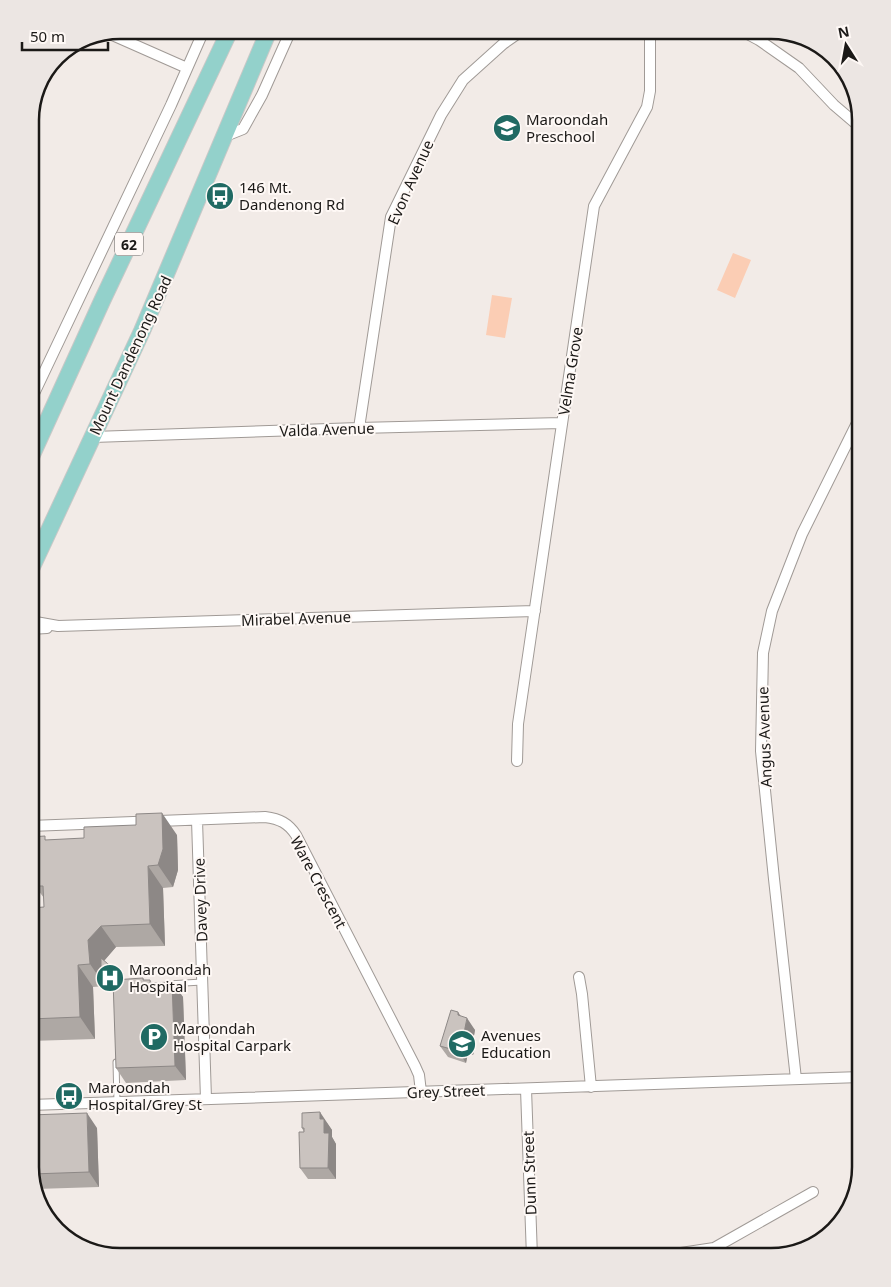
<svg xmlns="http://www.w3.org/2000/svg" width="891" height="1287" viewBox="0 0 891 1287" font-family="'Noto Sans',sans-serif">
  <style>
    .green { fill: #fbcdb4 }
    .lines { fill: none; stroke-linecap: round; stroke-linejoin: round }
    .service-casing { stroke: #a09a96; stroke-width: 7 }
    .minor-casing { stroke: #a09a96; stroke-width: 12 }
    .primary-casing { stroke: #c8c8c7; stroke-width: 18 }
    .service { stroke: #fff; stroke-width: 5 }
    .minor { stroke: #fff; stroke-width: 10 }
    .primary { stroke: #93d1cb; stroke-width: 16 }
    .rail { stroke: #807b78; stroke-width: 3; stroke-dasharray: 10 5; stroke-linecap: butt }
    .wall { fill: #aea8a4 }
    .shaded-wall { fill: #8d8886 }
    .building { fill: #cac3bf; stroke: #8d8886 }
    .labels { text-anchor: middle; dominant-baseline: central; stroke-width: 4; stroke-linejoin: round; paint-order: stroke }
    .shield { fill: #fef8f5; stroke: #5f5c5a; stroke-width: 1 }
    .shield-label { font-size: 14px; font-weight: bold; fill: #1b1917 }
    .poi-label { font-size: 15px; fill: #1b1917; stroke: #fef8f5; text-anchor: start }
    .street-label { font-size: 15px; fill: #1b1917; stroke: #fef8f5 }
    .rim { fill: none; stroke: #1b1917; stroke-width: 2.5 }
  </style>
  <rect width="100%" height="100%" fill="#f2ebe7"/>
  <path class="green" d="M 733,253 L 751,260 L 735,298 L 717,290 Z
    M 492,295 L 512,298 L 505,338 L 486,335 Z"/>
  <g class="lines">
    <defs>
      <path id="service" d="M 168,984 L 202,982
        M 116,1062 L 117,1102"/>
      <path id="minor" d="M 740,30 L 759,40 L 799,68 L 834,105 L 861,128
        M 110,34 L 187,68
        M 223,137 L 243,129 L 262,95 L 291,30
        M 30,402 L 171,105 L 204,30
        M 359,428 L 391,217 L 441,115 L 463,80 L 503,44 L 523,30
        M 93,437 L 359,428 L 562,423
        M 30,621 L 58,626 L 535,611
        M 30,629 L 47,628
        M 517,761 L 518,724 L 594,206 L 647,107 L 650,91 L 650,30
        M 197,820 L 206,1099
        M 30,826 L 265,817 C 280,819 288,823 296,835 L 415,1066 L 419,1075 L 421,1092
        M 579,977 L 582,994 L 591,1087
        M 796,1079 L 774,879 L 761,751 L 763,653 L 772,611 L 802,534 L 861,415
        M 526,1089 L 532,1257
        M 30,1105 L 861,1077
        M 636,1257 L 651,1253 L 681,1253 L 714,1248 L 813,1192"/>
      <path id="primary" d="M 30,459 L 102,301 L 230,30
        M 30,571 L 142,331 L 269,30"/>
    </defs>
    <use href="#service" class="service-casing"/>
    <use href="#minor" class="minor-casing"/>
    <use href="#primary" class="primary-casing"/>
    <use href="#service" class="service"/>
    <use href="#minor" class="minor"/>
    <use href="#primary" class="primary"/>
    <path class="rail" d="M 811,1246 L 820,1241"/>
  </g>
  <path class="wall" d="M 177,835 L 178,870 L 173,887 L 163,888 L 165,946 L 116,947 L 104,961 L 114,969 L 116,973 L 105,986 L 93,987 L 95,1039 L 30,1041 L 30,908 L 44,907 L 44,898 L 35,886 L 35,880 L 31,875 L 30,875 L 30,837 L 47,840 Z
    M 143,978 L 144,980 L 150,980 L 152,983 L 172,982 L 183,997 L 186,1080 L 126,1083 L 116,1068 Z
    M 461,1017 L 475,1030 L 473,1041 L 476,1045 L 473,1055 L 468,1053 L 466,1063 L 448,1057 L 440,1046 Z
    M 327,1123 L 332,1130 L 332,1137 L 336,1144 L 336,1179 L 308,1179 L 300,1168 L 304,1132 L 302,1128 Z
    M 97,1128 L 99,1187 L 36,1189 L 30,1167 Z"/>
  <path class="shaded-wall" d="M 162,813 L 177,835 L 178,870 L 173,887 L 158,865 Z
    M 148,866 L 163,888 L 165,946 L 150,924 Z
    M 101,926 L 116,947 L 103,962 L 114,969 L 116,973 L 105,986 L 90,964 L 88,940 Z
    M 78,965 L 93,987 L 95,1039 L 80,1017 Z
    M 172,982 L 183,997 L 186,1080 L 175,1066 Z
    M 458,1012 L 466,1024 L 467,1018 L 475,1030 L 473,1041 L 476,1045 L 473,1055 L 465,1043 L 464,1033 L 458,1015 Z
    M 461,1042 L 468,1053 L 466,1063 L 458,1051 Z
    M 320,1112 L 332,1130 L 332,1137 L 336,1144 L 336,1179 L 328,1168 L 324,1133 L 320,1119 Z
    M 87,1113 L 97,1128 L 99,1187 L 89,1172 Z"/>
  <path class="building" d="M 162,813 L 163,849 L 158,865 L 148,866 L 150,924 L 101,926 L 88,940 L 90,964 L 78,965 L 80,1017 L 30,1019 L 30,908 L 44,907 L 43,886 L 35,886 L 34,869 L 30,869 L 30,837 L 45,836 L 45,840 L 84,838 L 84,827 L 136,825 L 136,814 Z
    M 101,958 L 114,969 L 102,982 L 101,971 Z
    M 143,978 L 143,980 L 150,980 L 150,983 L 172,982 L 175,1066 L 116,1068 L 113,980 Z
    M 451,1010 L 458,1012 L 458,1015 L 467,1018 L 464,1033 L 468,1034 L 465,1043 L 461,1042 L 458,1051 L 440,1046 Z
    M 320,1112 L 320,1119 L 324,1119 L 324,1133 L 329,1133 L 328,1168 L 300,1168 L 299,1132 L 304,1132 L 304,1128 L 302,1128 L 302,1113 Z
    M 87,1113 L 89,1172 L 32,1174 L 30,1167 L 30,1115 Z"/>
  <defs>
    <symbol id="school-disc" viewBox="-11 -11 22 22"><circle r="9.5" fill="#206a63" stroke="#fef8f5"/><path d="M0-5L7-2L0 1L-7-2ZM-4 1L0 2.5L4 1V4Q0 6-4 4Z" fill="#fff"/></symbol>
    <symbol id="bus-disc" viewBox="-11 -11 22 22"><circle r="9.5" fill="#206a63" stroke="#fef8f5"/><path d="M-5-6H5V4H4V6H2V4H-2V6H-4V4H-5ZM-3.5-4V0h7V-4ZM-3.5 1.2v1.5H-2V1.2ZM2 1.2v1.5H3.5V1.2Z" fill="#fff"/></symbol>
    <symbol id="hospital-disc" viewBox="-11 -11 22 22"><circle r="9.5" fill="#206a63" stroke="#fef8f5"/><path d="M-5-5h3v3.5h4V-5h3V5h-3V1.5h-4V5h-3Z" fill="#fff"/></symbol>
    <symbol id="parking-disc" viewBox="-11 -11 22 22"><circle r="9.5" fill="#206a63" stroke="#fef8f5"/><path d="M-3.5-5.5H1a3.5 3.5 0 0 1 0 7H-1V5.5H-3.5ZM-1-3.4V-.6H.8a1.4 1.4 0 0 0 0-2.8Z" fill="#fff"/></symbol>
  </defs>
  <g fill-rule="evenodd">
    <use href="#school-disc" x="491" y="112" width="32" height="32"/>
    <use href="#bus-disc" x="204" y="180" width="32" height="32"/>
    <use href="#hospital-disc" x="94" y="962" width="32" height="32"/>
    <use href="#parking-disc" x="138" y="1021" width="32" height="32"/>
    <use href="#school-disc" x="446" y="1028" width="32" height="32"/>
    <use href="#bus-disc" x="53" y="1080" width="32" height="32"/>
  </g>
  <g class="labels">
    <rect class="shield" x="115" y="232.5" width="28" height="23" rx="4"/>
    <g class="shield-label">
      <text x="129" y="244">62</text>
    </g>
    <g class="poi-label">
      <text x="526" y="119">Maroondah<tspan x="526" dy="17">Preschool</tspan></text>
      <text x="239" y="187">146 Mt.<tspan x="239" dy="17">Dandenong Rd</tspan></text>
      <text x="129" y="969">Maroondah<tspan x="129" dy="17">Hospital</tspan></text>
      <text x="173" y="1028">Maroondah<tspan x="173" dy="17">Hospital Carpark</tspan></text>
      <text x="481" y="1035">Avenues<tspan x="481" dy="17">Education</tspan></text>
      <text x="88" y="1087">Maroondah<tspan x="88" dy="17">Hospital/Grey St</tspan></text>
    </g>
    <g class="street-label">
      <text transform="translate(410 182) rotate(-66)">Evon Avenue</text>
      <text transform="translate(130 355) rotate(-65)">Mount Dandenong Road</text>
      <text transform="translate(570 371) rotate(-81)">Velma Grove</text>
      <text transform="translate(327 429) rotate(-2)">Valda Avenue</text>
      <text transform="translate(296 618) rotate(-2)">Mirabel Avenue</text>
      <text transform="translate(764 737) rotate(-92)">Angus Avenue</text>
      <text transform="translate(319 882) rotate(62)">Ware Crescent</text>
      <text transform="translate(200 900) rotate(-92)">Davey Drive</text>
      <text transform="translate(446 1091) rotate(-2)">Grey Street</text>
      <text transform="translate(529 1173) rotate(-92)">Dunn Street</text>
    </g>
  </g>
  <path d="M0 0H891V1287H0ZM120 39H771A81 81 0 0 1 852 120V1167A81 81 0 0 1 771 1248H120A81 81 0 0 1 39 1167V120A81 81 0 0 1 120 39Z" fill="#ece6e3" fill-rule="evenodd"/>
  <path class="rim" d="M120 39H771A81 81 0 0 1 852 120V1167A81 81 0 0 1 771 1248H120A81 81 0 0 1 39 1167V120A81 81 0 0 1 120 39Z"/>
  <g transform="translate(846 45) rotate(349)" stroke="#fef8f5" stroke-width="4" paint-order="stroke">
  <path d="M0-4L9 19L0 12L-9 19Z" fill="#1b1917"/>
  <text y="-8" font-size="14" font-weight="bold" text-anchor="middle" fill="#1b1917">N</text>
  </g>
  <path d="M22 42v8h86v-8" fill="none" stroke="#1b1917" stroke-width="2.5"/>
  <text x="30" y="42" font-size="15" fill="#1b1917" stroke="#fef8f5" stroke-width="4" paint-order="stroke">50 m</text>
</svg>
